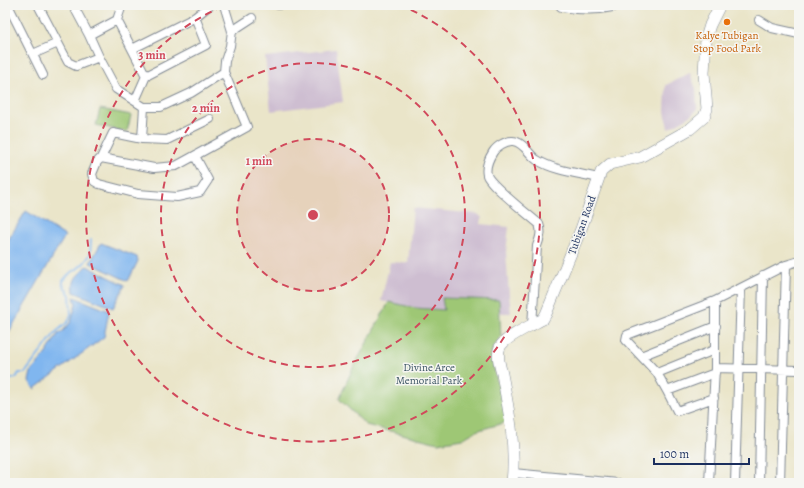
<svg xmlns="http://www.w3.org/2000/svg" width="804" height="488" viewBox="0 0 804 488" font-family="Alegreya,serif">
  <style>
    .industrial { fill: #cebed1 }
    .green { fill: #9ec774; stroke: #5c7b69 }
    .water { fill: #80b6ef; stroke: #4e72a6 }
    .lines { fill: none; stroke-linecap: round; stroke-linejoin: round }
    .stream { stroke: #80b6ef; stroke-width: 2 }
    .street-casing { stroke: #828a94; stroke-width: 10 }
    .secondary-casing { stroke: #828a94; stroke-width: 12 }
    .primary-casing { stroke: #828a94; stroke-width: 14 }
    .street { stroke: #fff; stroke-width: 8 }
    .secondary { stroke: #fff; stroke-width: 11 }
    .primary { stroke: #fff; stroke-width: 12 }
    .ring { fill: none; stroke: #d1495b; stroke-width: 2; stroke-dasharray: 7 5 }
    .food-dot { fill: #e8710a; stroke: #f6f6f2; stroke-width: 1.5 }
    .labels { text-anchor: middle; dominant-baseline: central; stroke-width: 3; stroke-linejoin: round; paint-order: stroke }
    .food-label { font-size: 11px; fill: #c56008; stroke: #f6f6f2 }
    .street-label { font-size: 11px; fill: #1b2f5e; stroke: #f6f6f2 }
    .park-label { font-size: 11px; fill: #3c5564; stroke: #f6f6f2 }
    .centre { fill: #d1495b; stroke: #f6f6f2; stroke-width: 2 }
    .ring-label { font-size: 12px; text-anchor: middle; font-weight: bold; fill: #d1495b; stroke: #f6f6f2; stroke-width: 3; stroke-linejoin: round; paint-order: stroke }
  </style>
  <rect width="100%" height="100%" fill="#f6f6f2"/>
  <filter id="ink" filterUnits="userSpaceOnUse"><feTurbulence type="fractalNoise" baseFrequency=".025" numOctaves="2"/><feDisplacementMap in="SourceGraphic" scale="8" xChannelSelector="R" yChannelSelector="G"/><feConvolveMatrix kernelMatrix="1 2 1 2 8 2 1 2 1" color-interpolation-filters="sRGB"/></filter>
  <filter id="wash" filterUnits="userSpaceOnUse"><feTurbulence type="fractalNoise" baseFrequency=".012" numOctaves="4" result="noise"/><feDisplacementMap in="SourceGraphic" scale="16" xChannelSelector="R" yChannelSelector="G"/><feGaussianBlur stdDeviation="0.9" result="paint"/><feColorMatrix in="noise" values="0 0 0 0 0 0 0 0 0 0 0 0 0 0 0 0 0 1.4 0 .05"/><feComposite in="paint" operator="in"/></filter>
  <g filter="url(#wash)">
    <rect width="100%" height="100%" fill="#eae5c9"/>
    <path class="industrial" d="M 336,49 L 343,102 L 271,111 L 265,57 Z
      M 690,73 L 696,89 L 697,110 L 687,118 L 668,129 L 665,111 L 666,85 Z
      M 413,208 L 478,214 L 482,218 L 481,224 L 509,227 L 506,252 L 509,295 L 511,313 L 500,313 L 499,300 L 442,298 L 444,310 L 415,308 L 381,301 L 390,262 L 408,263 Z"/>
    <path class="green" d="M 100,109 L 131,115 L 127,132 L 96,125 Z
      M 442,298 L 499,300 L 501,337 L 493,348 L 491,356 L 507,422 L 476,431 L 462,439 L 438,443 L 366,425 L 339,399 L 353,368 L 389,302 L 415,308 L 444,310 Z"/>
    <path class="water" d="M 26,211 L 65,236 L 9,332 L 5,330 L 5,245 Z
      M 101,243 L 137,257 L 138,261 L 128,281 L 90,263 Z
      M 87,266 L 125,285 L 113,308 L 74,292 C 72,277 78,276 87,266 Z
      M 74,297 L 109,311 L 104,337 L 34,389 L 29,381 L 31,372 L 47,352 L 58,334 L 62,332 L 71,322 L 76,304 Z"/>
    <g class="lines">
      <path class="stream" d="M 5,381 L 8,378 L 10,379 L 16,378 L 19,373 L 25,373 L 56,332 L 68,322 L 71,315 L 70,295 L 63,285 L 63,281 L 69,274 L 77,269 L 84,263 L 90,255 L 91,240"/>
    </g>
  </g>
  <g filter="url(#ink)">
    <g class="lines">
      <defs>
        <path id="street" d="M 8,5 L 43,75
          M 38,5 L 68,62 L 76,66 L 99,57
          M 73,5 L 89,35 L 99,57 L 116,89 L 144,107 L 161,107 L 191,93 L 224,72
          M 278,5 L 279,5
          M 117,20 L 122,5
          M 759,20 L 772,28 L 799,34
          M 232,31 L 252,18
          M 89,35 L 117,20 L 146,76 L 135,101
          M 132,49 L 194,18 L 210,5
          M 33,54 L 58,43
          M 146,76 L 206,45 L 195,17
          M 142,139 L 144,107
          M 195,156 L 208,180 L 200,192 L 177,197 L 138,194 L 99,184 L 94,181 L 92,174 L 97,162 L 101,158 L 113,133 L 142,139 L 167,140 L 210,119
          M 101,158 L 154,168 L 176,166 L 247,127 L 224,72 L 225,61 L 230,46 L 232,31 L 224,5
          M 532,326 L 537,246 C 540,238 542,232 539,224 C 529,215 490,185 487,175 C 485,167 488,160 493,152 C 496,147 506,140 513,141 C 524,142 529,155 537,160 C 555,171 578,173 599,178
          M 641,356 L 716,326
          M 715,368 L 799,370
          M 657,373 L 714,350
          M 667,391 L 715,373
          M 714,398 L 677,411 L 667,391 L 657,373 L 626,340 L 627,335 L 715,301 L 786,265 L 799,261
          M 513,473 L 618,483
          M 709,483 L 715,368 L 715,301
          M 735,483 L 741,288
          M 759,483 L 763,276
          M 780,483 L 786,265"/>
        <path id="secondary" d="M 512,483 C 516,445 509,411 502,374 C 500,366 496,355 500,347 C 505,337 532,325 543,319 L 546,314 L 581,229 L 601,172 L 610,164 L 640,157 L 690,129 L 704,117 L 707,109 L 704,73 L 706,38 L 710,25 L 720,5"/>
        <path id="primary" d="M 562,5 C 579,8 596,9 613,5"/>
      </defs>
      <use href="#street" class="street-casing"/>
      <use href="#secondary" class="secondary-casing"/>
      <use href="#primary" class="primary-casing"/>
      <use href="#street" class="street"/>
      <use href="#secondary" class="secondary"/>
      <use href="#primary" class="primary"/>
    </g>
  </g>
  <circle cx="313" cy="215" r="76" fill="#d1495b" fill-opacity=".12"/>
  <g class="ring">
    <circle cx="313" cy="215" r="76"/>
    <circle cx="313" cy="215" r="152"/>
    <path d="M400 5A227 227 0 1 1 226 5"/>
  </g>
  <circle class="food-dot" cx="727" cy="22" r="4"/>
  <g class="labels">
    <g class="food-label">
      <text x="727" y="35">Kalye Tubigan<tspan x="727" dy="13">Stop Food Park</tspan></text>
    </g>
    <g class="street-label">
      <text transform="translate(582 225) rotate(-70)">Tubigan Road</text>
    </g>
    <g class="park-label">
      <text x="429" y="367">Divine Arce<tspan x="429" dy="13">Memorial Park</tspan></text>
    </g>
  </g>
  <circle cx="313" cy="215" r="6" class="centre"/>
  <g class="ring-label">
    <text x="152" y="59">3 min</text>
    <text x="206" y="112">2 min</text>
    <text x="259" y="165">1 min</text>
  </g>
  <rect width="804" height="488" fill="none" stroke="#f6f6f2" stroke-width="20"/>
  <path d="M654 458v6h95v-6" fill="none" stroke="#1b2f5e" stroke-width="2"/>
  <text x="660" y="458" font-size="12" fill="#1b2f5e" stroke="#f6f6f2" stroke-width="3" paint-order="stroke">100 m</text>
</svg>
